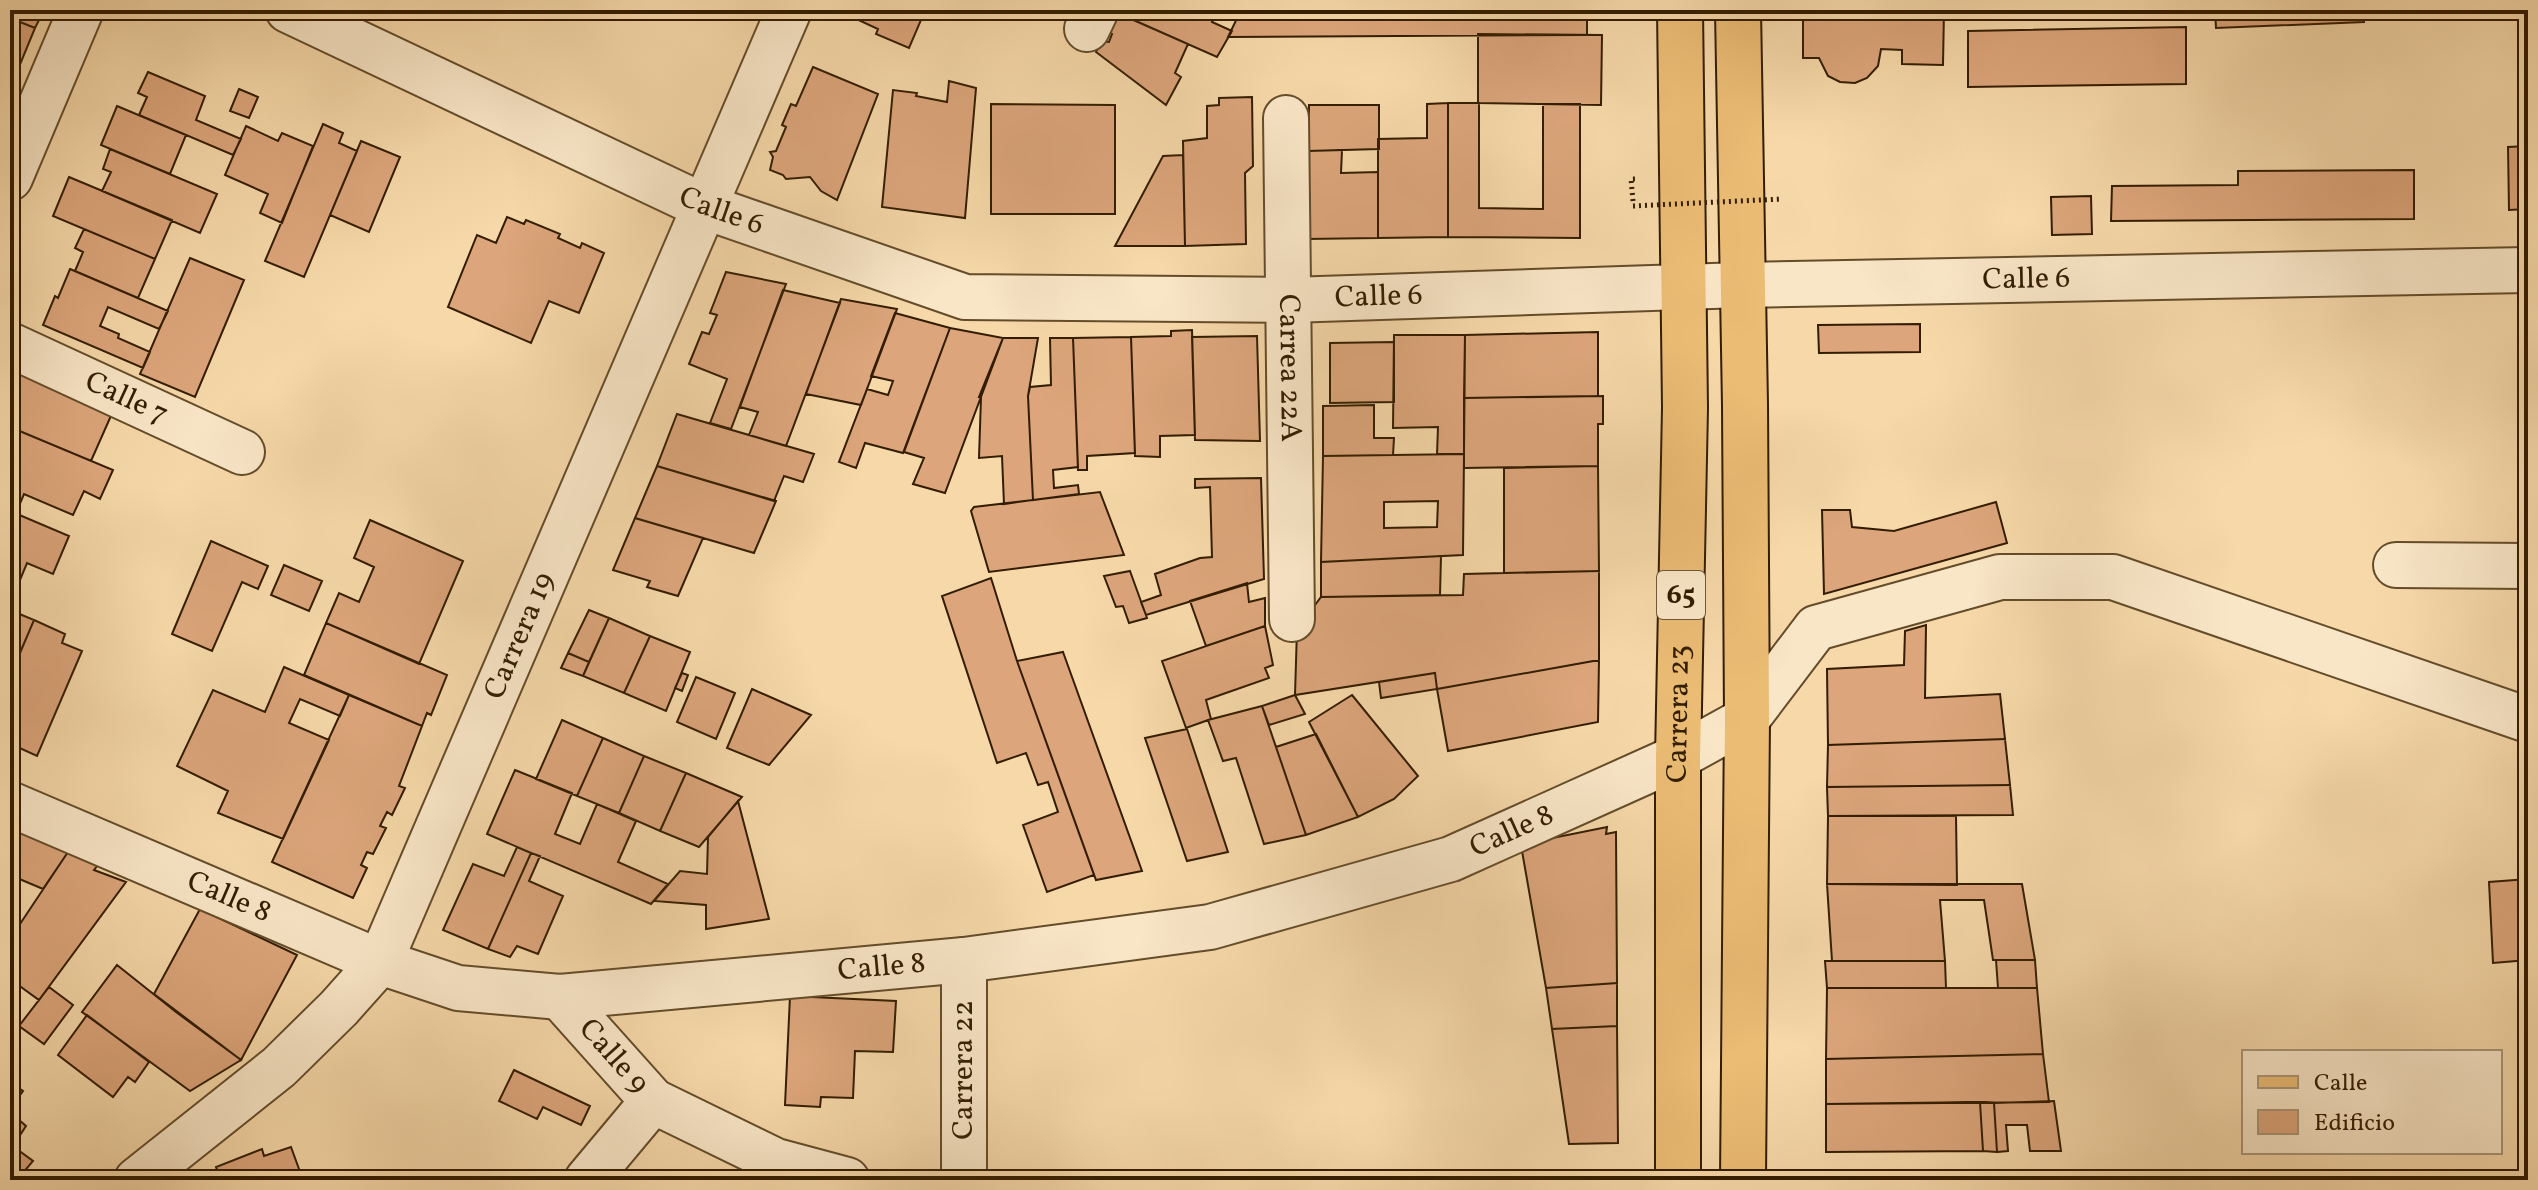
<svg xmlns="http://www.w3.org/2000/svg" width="2538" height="1190" viewBox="0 0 2538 1190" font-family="Vollkorn,serif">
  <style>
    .building { fill: #dca57b; stroke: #331d00; stroke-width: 2; fill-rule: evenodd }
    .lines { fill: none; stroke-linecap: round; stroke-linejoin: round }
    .minor-casing { stroke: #644c2a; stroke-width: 48 }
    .major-casing { stroke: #331d00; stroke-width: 48 }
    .path { stroke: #331d00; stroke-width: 5; stroke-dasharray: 2 4; stroke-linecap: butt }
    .minor { stroke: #f9e6c7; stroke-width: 44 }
    .major { stroke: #ebbc74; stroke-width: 44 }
    .path-bridge { stroke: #331d00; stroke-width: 5; stroke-dasharray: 2 4; stroke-linecap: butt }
    .labels { text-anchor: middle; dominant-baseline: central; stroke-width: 7; stroke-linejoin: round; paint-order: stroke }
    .shield { fill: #f9e6c7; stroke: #6e593c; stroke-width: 2 }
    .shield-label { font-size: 28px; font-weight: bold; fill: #331d00 }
    .street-label { font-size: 30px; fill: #331d00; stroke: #f9e6c7 }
  </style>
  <rect width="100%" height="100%" fill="#f6d8a9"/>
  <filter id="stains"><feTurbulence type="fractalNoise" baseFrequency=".0025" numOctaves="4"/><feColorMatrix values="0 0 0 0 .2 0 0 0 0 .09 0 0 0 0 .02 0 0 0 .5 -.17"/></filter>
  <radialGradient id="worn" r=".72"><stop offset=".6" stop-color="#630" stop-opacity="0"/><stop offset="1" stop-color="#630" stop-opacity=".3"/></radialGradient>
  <path class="building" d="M 10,10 L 44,10 L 35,28 L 10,18 Z
    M 855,10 L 918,10 L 914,18 L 921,20 L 909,48 L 876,34 L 878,29 L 852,17 Z
    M 1111,10 L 1188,44 L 1175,73 L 1181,77 L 1166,105 L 1096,52 L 1101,41 L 1109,42 L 1112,34 L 1100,28 Z
    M 1218,10 L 1212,22 L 1232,31 L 1217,57 L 1113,11 Z
    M 1241,10 L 1587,10 L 1587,35 L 1228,37 Z
    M 1803,10 L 1944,10 L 1943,65 L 1902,64 L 1902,50 L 1881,49 L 1878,66 L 1867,78 L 1855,83 L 1840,82 L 1828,76 L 1819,58 L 1803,58 Z
    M 2215,10 L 2363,10 L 2364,22 L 2216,28 Z
    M 10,18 L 35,28 L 19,67 L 10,63 Z
    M 2186,27 L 2186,84 L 1968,87 L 1968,31 Z
    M 1478,34 L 1602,35 L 1601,105 L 1478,103 Z
    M 10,63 L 19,67 L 10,90 Z
    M 813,67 L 878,94 L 837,200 L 821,191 L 810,177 L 786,179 L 783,175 L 770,170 L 773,157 L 770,152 L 776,151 L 786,127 L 782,125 L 791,104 L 796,106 Z
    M 148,72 L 205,96 L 196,120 L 241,139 L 233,155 L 139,115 L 147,97 L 138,93 Z
    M 949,81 L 976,88 L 965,218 L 882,207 L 893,90 L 917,93 L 916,96 L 947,102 Z
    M 239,89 L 258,97 L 249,118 L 230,111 Z
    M 1252,97 L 1253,166 L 1245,173 L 1246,244 L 1185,246 L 1183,141 L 1207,138 L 1207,106 L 1219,105 L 1219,98 Z
    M 1448,103 L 1448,237 L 1378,238 L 1378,139 L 1427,138 L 1427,104 Z
    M 1448,103 L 1479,103 L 1479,208 L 1543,209 L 1543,104 L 1580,104 L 1580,238 L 1448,237 Z
    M 991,104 L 1115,105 L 1115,214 L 991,214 Z
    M 1309,105 L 1379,105 L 1379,149 L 1308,151 Z
    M 117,106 L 186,135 L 170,174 L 101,145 Z
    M 323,124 L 343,133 L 339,143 L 357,151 L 304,277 L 265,261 Z
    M 246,126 L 278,141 L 282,133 L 313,146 L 282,223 L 260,213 L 268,194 L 225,175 Z
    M 361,141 L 400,157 L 369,232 L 330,215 Z
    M 2528,146 L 2528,209 L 2509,210 L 2508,147 Z
    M 110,149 L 217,194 L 200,233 L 102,191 L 111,172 L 103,169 Z
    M 1342,150 L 1341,173 L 1378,172 L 1378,238 L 1307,239 L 1308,151 Z
    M 1183,155 L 1185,246 L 1115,246 L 1163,156 Z
    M 2414,170 L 2414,219 L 2111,221 L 2112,186 L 2238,185 L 2238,171 Z
    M 69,177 L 172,220 L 155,259 L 53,216 Z
    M 2091,196 L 2092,234 L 2052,235 L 2051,197 Z
    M 507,217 L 524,224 L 526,220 L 560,234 L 558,238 L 580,248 L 582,243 L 604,253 L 579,313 L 549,301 L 531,343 L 448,307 L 477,235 L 496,243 Z
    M 84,229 L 155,259 L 138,298 L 75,271 L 83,252 L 75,248 Z
    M 190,258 L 244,280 L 195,397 L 140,374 Z
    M 70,269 L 168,311 L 159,329 L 108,307 L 100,326 L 119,334 L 118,338 L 150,352 L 143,368 L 43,325 L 55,296 L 58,298 Z
    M 726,272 L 786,284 L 731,429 L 710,423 L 727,379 L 689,364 L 702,332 L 709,334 L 717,315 L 710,313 Z
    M 783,290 L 840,303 L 786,446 L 749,435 L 758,412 L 740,407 Z
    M 841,299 L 897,309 L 861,405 L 806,394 Z
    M 895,313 L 950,328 L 903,453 L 865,443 L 856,468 L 839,462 L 867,389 L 888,395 L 893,381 L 871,376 Z
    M 1920,324 L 1920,352 L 1819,353 L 1818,325 Z
    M 950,328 L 1003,338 L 945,493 L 913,484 L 924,458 L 904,452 Z
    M 1192,330 L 1195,435 L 1160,436 L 1160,457 L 1135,456 L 1131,337 L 1171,336 L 1171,331 Z
    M 1598,332 L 1598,396 L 1464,398 L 1465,335 Z
    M 1394,335 L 1465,335 L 1464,454 L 1437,454 L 1438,427 L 1393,428 Z
    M 1257,336 L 1260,441 L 1195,440 L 1192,337 Z
    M 1131,337 L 1135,453 L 1087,456 L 1087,470 L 1078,470 L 1073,338 Z
    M 1003,338 L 1038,338 L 1028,396 L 1033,500 L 1004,504 L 1002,456 L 979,458 L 981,397 L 979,397 Z
    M 1050,338 L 1073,338 L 1078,467 L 1053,470 L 1054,488 L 1078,485 L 1079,494 L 1033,500 L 1028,396 L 1030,387 L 1051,385 Z
    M 1394,342 L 1394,402 L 1330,403 L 1330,343 Z
    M 10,365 L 114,409 L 91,461 L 10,427 Z
    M 1603,396 L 1603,424 L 1598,424 L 1598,466 L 1464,468 L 1464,398 Z
    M 1374,405 L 1374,438 L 1394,438 L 1393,455 L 1323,456 L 1323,406 Z
    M 677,414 L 814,454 L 803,482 L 784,476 L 774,501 L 657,466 Z
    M 10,427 L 113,470 L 100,499 L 84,491 L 73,515 L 24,494 L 16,513 L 10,511 Z
    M 1464,454 L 1463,555 L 1321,562 L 1323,456 ZM 1438,501 L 1437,527 L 1384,528 L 1384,502 Z
    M 657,466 L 776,501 L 754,553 L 635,518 Z
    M 1598,466 L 1599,571 L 1504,573 L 1504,468 Z
    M 1261,478 L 1264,579 L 1146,615 L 1141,602 L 1161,595 L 1155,574 L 1200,558 L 1212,557 L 1210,487 L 1195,488 L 1195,479 Z
    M 1100,492 L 1124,555 L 989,572 L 971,511 L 974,507 Z
    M 1996,502 L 2007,543 L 1824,594 L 1822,510 L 1850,510 L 1852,527 L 1894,531 Z
    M 10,511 L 69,536 L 53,574 L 27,563 L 10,604 Z
    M 635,518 L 703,538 L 678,596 L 647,587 L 650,581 L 613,570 Z
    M 370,520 L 463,561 L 419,664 L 326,623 L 339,593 L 359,602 L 374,567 L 354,558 Z
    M 211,541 L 268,566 L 258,589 L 242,582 L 212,651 L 172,634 Z
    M 1441,556 L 1440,595 L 1321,597 L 1321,562 Z
    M 284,565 L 322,581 L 309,611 L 271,595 Z
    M 1130,571 L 1147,618 L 1129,623 L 1123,606 L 1116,607 L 1104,576 Z
    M 1599,571 L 1599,660 L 1437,689 L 1435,673 L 1295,695 L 1297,629 L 1321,597 L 1463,595 L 1464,574 Z
    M 991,578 L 1017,661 L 1094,875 L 1047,892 L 1023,825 L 1058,812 L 1048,782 L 1038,785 L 1026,753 L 997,763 L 942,596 Z
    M 1247,583 L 1249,602 L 1265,598 L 1265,626 L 1206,646 L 1190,601 Z
    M 10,610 L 34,620 L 12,672 L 10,671 Z
    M 589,610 L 609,618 L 589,662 L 568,653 Z
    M 609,618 L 650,636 L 624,693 L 583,676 Z
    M 34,620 L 65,634 L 62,643 L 82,651 L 37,756 L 13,745 L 16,740 L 10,737 L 10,676 Z
    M 326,623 L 447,675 L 431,715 L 427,713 L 422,726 L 304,675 Z
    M 1926,625 L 1925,698 L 2000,694 L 2005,739 L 1828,745 L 1827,669 L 1904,665 L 1905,631 Z
    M 1265,626 L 1273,665 L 1265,668 L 1269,678 L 1206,700 L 1211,719 L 1186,728 L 1162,661 Z
    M 650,636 L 690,652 L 666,711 L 624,693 Z
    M 1063,652 L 1142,871 L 1096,880 L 1017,661 Z
    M 568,653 L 589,662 L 583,676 L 561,668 Z
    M 1599,660 L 1598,722 L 1448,751 L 1437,689 Z
    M 284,667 L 349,695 L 340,716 L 300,699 L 289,723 L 329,740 L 283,839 L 218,813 L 228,791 L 177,766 L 213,690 L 265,712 Z
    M 682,673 L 688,675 L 682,691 L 675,688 Z
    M 1435,673 L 1437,689 L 1381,698 L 1379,682 Z
    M 696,677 L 735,693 L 716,739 L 677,722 Z
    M 752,689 L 811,715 L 769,765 L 727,748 Z
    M 349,695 L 422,726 L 399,786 L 405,788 L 392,815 L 387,812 L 380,826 L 386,828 L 373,854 L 367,852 L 361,865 L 367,868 L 353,898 L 272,862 Z
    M 1295,695 L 1305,714 L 1269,725 L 1262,706 Z
    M 1352,695 L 1418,776 L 1394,799 L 1358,817 L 1309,722 Z
    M 1262,706 L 1306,835 L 1264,844 L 1236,758 L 1223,761 L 1208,720 Z
    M 562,720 L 603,738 L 577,796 L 536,779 Z
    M 1187,729 L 1228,852 L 1187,861 L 1145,738 Z
    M 1316,734 L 1358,817 L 1306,835 L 1276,747 Z
    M 603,738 L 644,756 L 619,813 L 577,796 Z
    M 2005,739 L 2010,785 L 1827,787 L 1828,745 Z
    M 644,756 L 686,773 L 660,831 L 619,813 Z
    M 515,770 L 572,793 L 555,834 L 580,844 L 597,804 L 636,821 L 618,862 L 668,884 L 651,904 L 487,834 Z
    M 686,773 L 742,797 L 699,847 L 660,831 Z
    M 2010,785 L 2013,815 L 1828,816 L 1827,787 Z
    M 738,801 L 769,919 L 706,929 L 706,905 L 654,901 L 680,871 L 707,874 L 708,837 Z
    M 1828,816 L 1956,816 L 1957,885 L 1827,884 Z
    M 1607,827 L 1606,834 L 1616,832 L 1617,983 L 1546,988 L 1522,851 L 1523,844 Z
    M 10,828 L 68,852 L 43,889 L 10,875 Z
    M 517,847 L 531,853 L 488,949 L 443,930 L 473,864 L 504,876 Z
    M 68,852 L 98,865 L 94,870 L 126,882 L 39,1000 L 10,979 L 10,939 Z
    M 531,853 L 540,856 L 529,881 L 563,896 L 538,954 L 517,946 L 510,957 L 488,949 Z
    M 2528,879 L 2528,960 L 2493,963 L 2489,882 Z
    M 1827,884 L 2022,884 L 2035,960 L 1993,960 L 1984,900 L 1940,900 L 1945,961 L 1832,961 Z
    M 200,909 L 297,955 L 241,1060 L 154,994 Z
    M 1996,960 L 2035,960 L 2037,988 L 1998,988 Z
    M 1825,961 L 1945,961 L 1946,988 L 1827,988 Z
    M 117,965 L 176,1012 L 241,1060 L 190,1091 L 82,1012 Z
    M 1617,983 L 1617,1026 L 1552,1029 L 1546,988 Z
    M 49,987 L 73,1005 L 44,1044 L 19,1026 Z
    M 1827,988 L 2037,988 L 2043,1054 L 1826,1059 Z
    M 790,996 L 896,1001 L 893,1052 L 855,1051 L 853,1098 L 821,1097 L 820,1107 L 785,1105 Z
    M 87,1015 L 149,1062 L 135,1082 L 128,1077 L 113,1097 L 58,1055 Z
    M 1617,1026 L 1618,1143 L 1569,1144 L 1552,1029 Z
    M 2043,1054 L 2049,1102 L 1826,1104 L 1826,1059 Z
    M 514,1070 L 590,1106 L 581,1125 L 543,1107 L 537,1119 L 499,1101 Z
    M 10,1082 L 23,1091 L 10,1109 Z
    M 2054,1101 L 2061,1151 L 2030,1151 L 2027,1125 L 2006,1125 L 2008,1151 L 1997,1152 L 1994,1103 Z
    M 1980,1102 L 1994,1103 L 1997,1152 L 1983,1151 Z
    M 1980,1102 L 1983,1151 L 1826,1152 L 1826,1104 Z
    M 10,1112 L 26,1126 L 13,1146 L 10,1144 Z
    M 10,1144 L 33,1161 L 17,1180 L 10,1180 Z
    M 291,1147 L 303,1180 L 221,1180 L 216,1167 L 262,1149 L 264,1156 Z"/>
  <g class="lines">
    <defs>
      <g id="minor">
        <path id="s1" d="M 288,10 L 703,206 L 965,297 L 1289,300 L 1742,285 L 2528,270"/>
        <path d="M 1087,29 L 1096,10"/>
        <path id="s2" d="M 1286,118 L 1292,619"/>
        <path d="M 10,178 L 81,10"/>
        <path id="s3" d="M 10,345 L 242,452"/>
        <path d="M 2396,565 L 2528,566"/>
        <path id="s4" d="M 10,804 L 380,962 L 458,988 L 560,997 L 964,960 L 1210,927 L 1451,859 L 1678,757 L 1747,719 L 1816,628 L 2000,577 L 2113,577 L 2528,720"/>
        <path d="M 964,960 L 964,1180"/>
        <path id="s5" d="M 560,997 L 653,1101 L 776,1161 L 847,1180"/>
        <path id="s6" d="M 137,1180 L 279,1067 L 339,1008 L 380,962 L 789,10"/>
        <path d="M 587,1180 L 653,1101"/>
      </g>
      <g id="major">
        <path d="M 1738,10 L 1745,405 L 1747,719 L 1743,1180"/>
        <path id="s7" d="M 1678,1180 L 1678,757 L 1685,408 L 1680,10"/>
      </g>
    </defs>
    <use href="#minor" class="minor-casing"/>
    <use href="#major" class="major-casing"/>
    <path class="path" d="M 1633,201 L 1631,179 L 1638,179"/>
    <use href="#minor" class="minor"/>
    <use href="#major" class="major"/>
    <path class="path-bridge" d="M 1633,206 L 1782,199"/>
  </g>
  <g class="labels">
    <rect class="shield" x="1657" y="571" width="48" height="48" rx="6"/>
    <g class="shield-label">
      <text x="1681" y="595">65</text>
    </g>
    <g class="street-label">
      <text stroke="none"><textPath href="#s1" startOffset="478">Calle 6</textPath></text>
      <text stroke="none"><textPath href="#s1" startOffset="1798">Calle 6</textPath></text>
      <text stroke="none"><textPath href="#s1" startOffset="1150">Calle 6</textPath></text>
      <text stroke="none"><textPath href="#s2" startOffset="250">Carrea 22A</textPath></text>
      <text stroke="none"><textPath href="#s3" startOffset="128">Calle 7</textPath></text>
      <text stroke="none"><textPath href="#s6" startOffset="682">Carrera 19</textPath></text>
      <text stroke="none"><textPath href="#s7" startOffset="466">Carrera 23</textPath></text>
      <text stroke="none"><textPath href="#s4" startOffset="1558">Calle 8</textPath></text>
      <text stroke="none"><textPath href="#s4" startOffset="238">Calle 8</textPath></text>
      <text stroke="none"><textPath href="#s4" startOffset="910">Calle 8</textPath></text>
      <text stroke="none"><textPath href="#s5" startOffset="80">Calle 9</textPath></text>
      <text transform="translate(964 1070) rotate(-90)">Carrera 22</text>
    </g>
  </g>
  <rect width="2538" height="1190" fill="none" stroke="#f6d8a9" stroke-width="40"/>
  <rect x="12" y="12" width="2514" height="1166" fill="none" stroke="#331d00" stroke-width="4"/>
  <rect x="20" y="20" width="2498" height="1150" fill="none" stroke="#331d00" stroke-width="2"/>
  <rect x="2242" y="1050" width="260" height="104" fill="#f9e6c7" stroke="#aa9677" stroke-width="2"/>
  <rect x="2258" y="1076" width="40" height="12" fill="#ebbc74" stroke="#aa9677" stroke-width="2"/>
  <text x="2314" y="1090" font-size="24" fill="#331d00">Calle</text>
  <rect x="2258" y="1110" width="40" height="24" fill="#dca57b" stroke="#aa9677" stroke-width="2"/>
  <text x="2314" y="1130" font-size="24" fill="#331d00">Edificio</text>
  <rect width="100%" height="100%" filter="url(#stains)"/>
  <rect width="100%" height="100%" fill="url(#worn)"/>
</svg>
